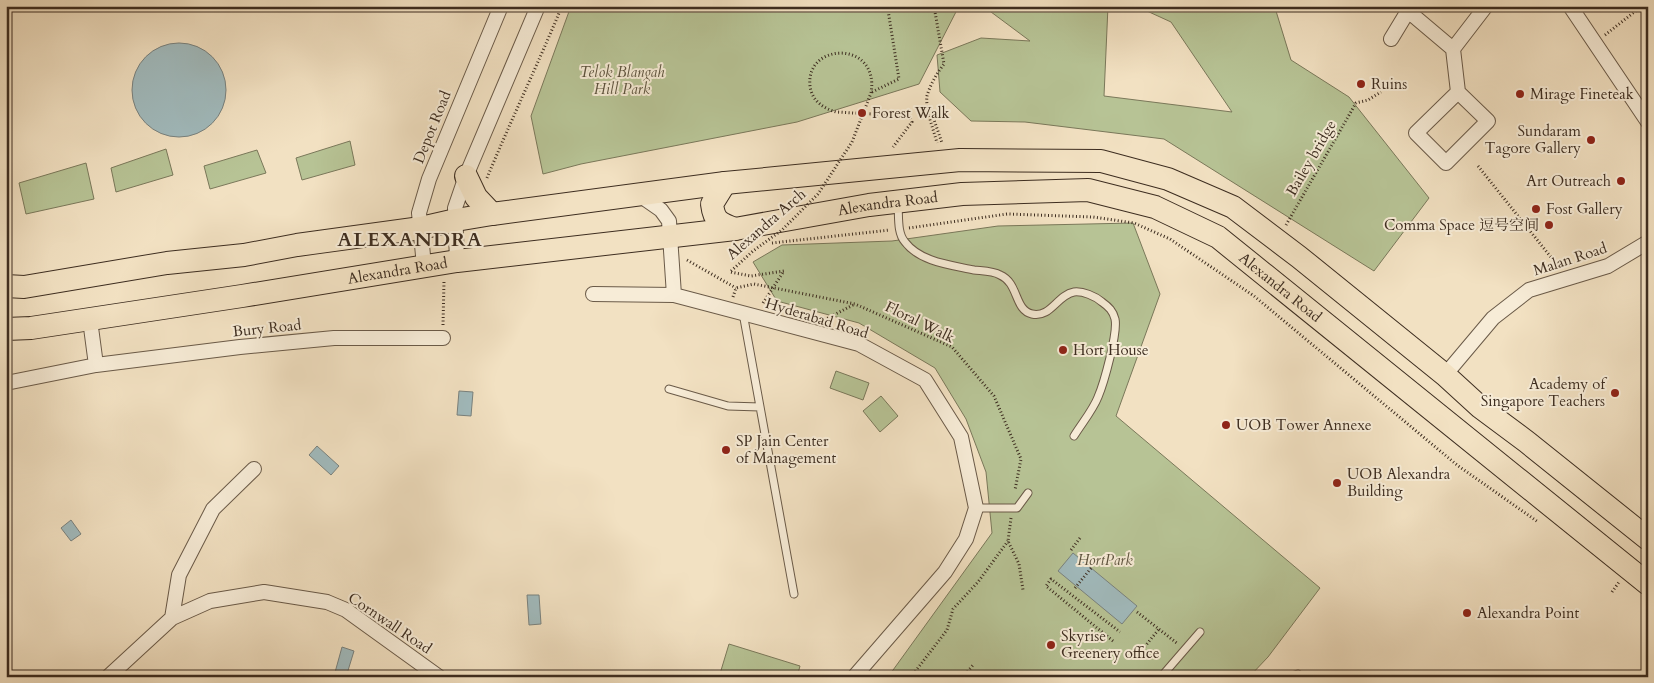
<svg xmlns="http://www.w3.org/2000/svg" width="1654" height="683" viewBox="0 0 1654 683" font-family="Cardo,'Noto Serif SC',serif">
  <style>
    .green { fill: #b7c395; stroke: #7a785a }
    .water { fill: #a1bbbe; stroke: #79827f }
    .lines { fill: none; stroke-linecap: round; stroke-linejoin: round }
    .lane-casing { stroke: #6a5a48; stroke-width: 9 }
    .street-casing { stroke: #6a5a48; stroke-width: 16 }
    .primary-casing { stroke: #3d2d20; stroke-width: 24 }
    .path { stroke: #3d2d20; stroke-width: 3; stroke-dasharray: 1 2.5; stroke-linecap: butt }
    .lane { stroke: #f7ecd7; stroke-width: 7 }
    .street { stroke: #f7ecd7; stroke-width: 14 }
    .primary { stroke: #f2e1c2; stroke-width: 22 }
    .path-bridge { stroke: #3d2d20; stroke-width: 3; stroke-dasharray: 1 2.5; stroke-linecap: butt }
    .poi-dot { fill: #8f2418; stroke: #f7ecd7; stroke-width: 2 }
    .labels { text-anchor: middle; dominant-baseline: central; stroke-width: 4; stroke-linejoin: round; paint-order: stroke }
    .park-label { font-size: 15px; font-style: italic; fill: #5c523d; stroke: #f7ecd7 }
    .poi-label { font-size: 15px; fill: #3d2d20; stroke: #f7ecd7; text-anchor: start }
    .street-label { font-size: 15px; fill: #3d2d20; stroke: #f7ecd7 }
    .district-label { font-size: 20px; font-weight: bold; letter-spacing: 1px; fill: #3d2d20; stroke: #f7ecd7 }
  </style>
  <rect width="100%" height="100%" fill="#f2e1c2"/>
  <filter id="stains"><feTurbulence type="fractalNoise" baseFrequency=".004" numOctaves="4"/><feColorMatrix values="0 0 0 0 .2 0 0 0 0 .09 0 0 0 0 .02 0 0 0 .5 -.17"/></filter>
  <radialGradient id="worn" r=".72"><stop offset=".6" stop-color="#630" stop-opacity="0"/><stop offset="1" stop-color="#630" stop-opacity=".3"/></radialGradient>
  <path class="green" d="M 571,6 L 959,6 L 919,84 L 797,122 L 581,164 L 543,174 L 531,116 Z
    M 983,6 L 1108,6 L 1104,96 L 1232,112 L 1171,22 L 1136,6 L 1276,6 L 1276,11 L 1291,60 L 1349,97 L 1429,198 L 1374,271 L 1164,139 L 1025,122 L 971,121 L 940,92 L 937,55 L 981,38 L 1030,41 Z
    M 350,141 L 355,165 L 302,180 L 296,158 Z
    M 166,149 L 173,175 L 116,192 L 111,168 Z
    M 257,150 L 266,173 L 210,189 L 204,166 Z
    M 86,163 L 94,199 L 26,214 L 19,183 Z
    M 1133,223 L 1160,294 L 1116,416 L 1320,588 L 1268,657 L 1249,677 L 888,677 L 992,533 L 986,472 L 966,419 L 935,368 L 859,323 L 777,301 L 753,262 L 782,245 L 892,241 L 998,226 Z
    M 836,371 L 869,383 L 863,400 L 830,388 Z
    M 881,396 L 898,416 L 880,432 L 863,411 Z
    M 729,644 L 800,666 L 797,677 L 719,677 Z"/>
  <path class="water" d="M132 90a47 47 0 1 1 94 0a47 47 0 1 1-94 0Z
    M 459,391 L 473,392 L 471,416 L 457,415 Z
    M 317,446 L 339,466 L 331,475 L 309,455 Z
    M 71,520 L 81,534 L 71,541 L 61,528 Z
    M 1073,553 L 1137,606 L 1122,624 L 1058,571 Z
    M 527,595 L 539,595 L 541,624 L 529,625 Z
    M 342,647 L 354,651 L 346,677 L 334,676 Z"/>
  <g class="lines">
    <defs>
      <path id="lane" d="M 898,205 C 899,217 897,233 905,242 C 920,262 951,265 974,270 C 982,271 993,271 1000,275 C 1019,283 1014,310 1032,314 C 1051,318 1057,295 1074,292 C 1083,291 1095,296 1102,302 C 1109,307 1113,311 1115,319 C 1118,333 1104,383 1098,397 C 1093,410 1082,423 1074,436
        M 743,313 L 794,594
        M 669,389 L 728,406 L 760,407
        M 976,508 L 1017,508 L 1028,493
        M 1161,677 L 1200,632
        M 1289,677 L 1298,674 L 1302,677"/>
      <path id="street" d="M 1570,6 L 1648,122
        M 1391,39 L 1408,11 L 1453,49 L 1458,92 L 1488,121 L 1446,163 L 1416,133 L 1458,92
        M 1453,49 L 1486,6
        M 638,194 L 661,210 L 669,221 L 674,295
        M 457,261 L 455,208 L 466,176 L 538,6
        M 424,266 L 419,213 L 429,179 L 501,6
        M 593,294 L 674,295 L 859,344 L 925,380 L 961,437 L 976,508 L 966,539 L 945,572 L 854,677
        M 90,320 L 96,365
        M 1445,375 L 1493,318 L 1529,290 L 1608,266 L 1648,242
        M 6,383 L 96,365 L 240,347 L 334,338 L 443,338
        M 172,618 L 179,575 L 213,509 L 254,469
        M 108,677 L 172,618 L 210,601 L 264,592 L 327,602 L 346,610 L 439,677"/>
      <g id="primary">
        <path d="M 466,176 L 476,197 L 492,214"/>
        <path d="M 725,183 L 712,204 C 714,221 719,223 735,229"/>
        <path d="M 6,286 L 24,287 L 167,263 L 244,255 L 297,245 L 421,228 L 456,220 L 492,214 L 725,183 L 960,160 L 1101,161 L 1168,179 L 1233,207 L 1299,257 L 1445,375 L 1480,407 L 1527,442 L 1648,539"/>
        <path id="s1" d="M 6,329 L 31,328 L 242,296 L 457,261 L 735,229 L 869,205 L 962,194 L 1088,190 L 1155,207 L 1218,237 L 1648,584"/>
      </g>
    </defs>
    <use href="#lane" class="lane-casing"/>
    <use href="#street" class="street-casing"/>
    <use href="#primary" class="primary-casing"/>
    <path class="path" d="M 934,6 L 944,64 C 937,73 930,85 927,96 C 925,108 934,131 937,143
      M 1605,35 L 1642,6
      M 872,92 L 899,79 L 888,10 L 899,6
      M 871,93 C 880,40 805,42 810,86 C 812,101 823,108 836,112 L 909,116 L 912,122 L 893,147
      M 929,113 L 932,114 L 942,143
      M 1478,166 L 1558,266
      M 487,178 C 511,120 538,64 562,6
      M 1286,225 L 1356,103 L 1368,100 L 1381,92
      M 909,228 L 1007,214 L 1093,217 L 1134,223 L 1170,239 L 1254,296 L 1457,465 L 1538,522
      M 772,243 L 890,230
      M 687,260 L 736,288
      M 733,297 L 736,288 L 754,284 L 855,304 L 952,347 L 994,396 L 1021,459 L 1015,490
      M 824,319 L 826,319 L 855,304
      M 443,325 L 444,281
      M 1011,518 L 1008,541 L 1019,564 L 1023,590
      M 1071,550 L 1080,538
      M 1075,588 L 1092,567
      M 1612,592 L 1619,582
      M 1137,612 L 1178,644
      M 1113,641 L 1046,586 L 1051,579 L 1120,632
      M 1138,655 L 1159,629
      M 911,677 L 947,630 L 953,609 L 978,582 L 1008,541
      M 963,677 L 973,665"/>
    <use href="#lane" class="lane"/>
    <use href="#street" class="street"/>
    <use href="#primary" class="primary"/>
    <path class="path-bridge" d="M 763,303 L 784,271 L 751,276 L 730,272 L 753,251 L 782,230 L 818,194 L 852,142 L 871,93"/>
  </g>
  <g class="poi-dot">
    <circle cx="1361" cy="84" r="5"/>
    <circle cx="1520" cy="94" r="5"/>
    <circle cx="862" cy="113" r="5"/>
    <circle cx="1591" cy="140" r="5"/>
    <circle cx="1621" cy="181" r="5"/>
    <circle cx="1536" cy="209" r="5"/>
    <circle cx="1549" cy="225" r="5"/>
    <circle cx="1063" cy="350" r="5"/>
    <circle cx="1615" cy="393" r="5"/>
    <circle cx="1226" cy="425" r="5"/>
    <circle cx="726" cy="450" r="5"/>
    <circle cx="1337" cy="483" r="5"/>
    <circle cx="1467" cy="613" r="5"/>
    <circle cx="1051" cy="645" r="5"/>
  </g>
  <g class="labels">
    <g class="park-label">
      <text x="622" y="72">Telok Blangah<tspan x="622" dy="17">Hill Park</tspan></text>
      <text x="1105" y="560">HortPark</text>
    </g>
    <g class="poi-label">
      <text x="1371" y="84">Ruins</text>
      <text x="1530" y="94">Mirage Fineteak</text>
      <text x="872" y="113">Forest Walk</text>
      <text x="1581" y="131" text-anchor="end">Sundaram<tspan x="1581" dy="17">Tagore Gallery</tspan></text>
      <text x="1611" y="181" text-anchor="end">Art Outreach</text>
      <text x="1546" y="209">Fost Gallery</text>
      <text x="1539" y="225" text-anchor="end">Comma Space 逗号空间</text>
      <text x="1073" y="350">Hort House</text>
      <text x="1605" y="384" text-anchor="end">Academy of<tspan x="1605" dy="17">Singapore Teachers</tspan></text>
      <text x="1236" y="425">UOB Tower Annexe</text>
      <text x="736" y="441">SP Jain Center<tspan x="736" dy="17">of Management</tspan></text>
      <text x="1347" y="474">UOB Alexandra<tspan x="1347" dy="17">Building</tspan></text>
      <text x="1477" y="613">Alexandra Point</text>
      <text x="1061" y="636">Skyrise<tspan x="1061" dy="17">Greenery office</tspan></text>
    </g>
    <g class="street-label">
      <text transform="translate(432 127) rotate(-68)">Depot Road</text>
      <text transform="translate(1311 158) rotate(-60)">Bailey bridge</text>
      <text stroke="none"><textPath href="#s1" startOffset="891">Alexandra Road</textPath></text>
      <text transform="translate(766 224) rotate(-41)">Alexandra Arch</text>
      <text transform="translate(1570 259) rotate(-18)">Malan Road</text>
      <text stroke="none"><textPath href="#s1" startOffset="396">Alexandra Road</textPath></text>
      <text stroke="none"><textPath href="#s1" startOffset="1311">Alexandra Road</textPath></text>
      <text transform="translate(817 318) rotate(17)">Hyderabad Road</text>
      <text transform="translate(920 322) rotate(26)">Floral Walk</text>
      <text transform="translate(267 328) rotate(-6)">Bury Road</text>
      <text transform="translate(390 623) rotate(34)">Cornwall Road</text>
    </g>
    <g class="district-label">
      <text x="410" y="239">ALEXANDRA</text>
    </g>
  </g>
  <rect width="1654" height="683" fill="none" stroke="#f2e1c2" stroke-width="25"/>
  <rect x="8" y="8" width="1639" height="668" fill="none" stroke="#3d2d20" stroke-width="2.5"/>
  <rect x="12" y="12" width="1629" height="658" fill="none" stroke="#3d2d20"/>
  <rect width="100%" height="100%" filter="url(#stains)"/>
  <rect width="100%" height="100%" fill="url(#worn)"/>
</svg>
